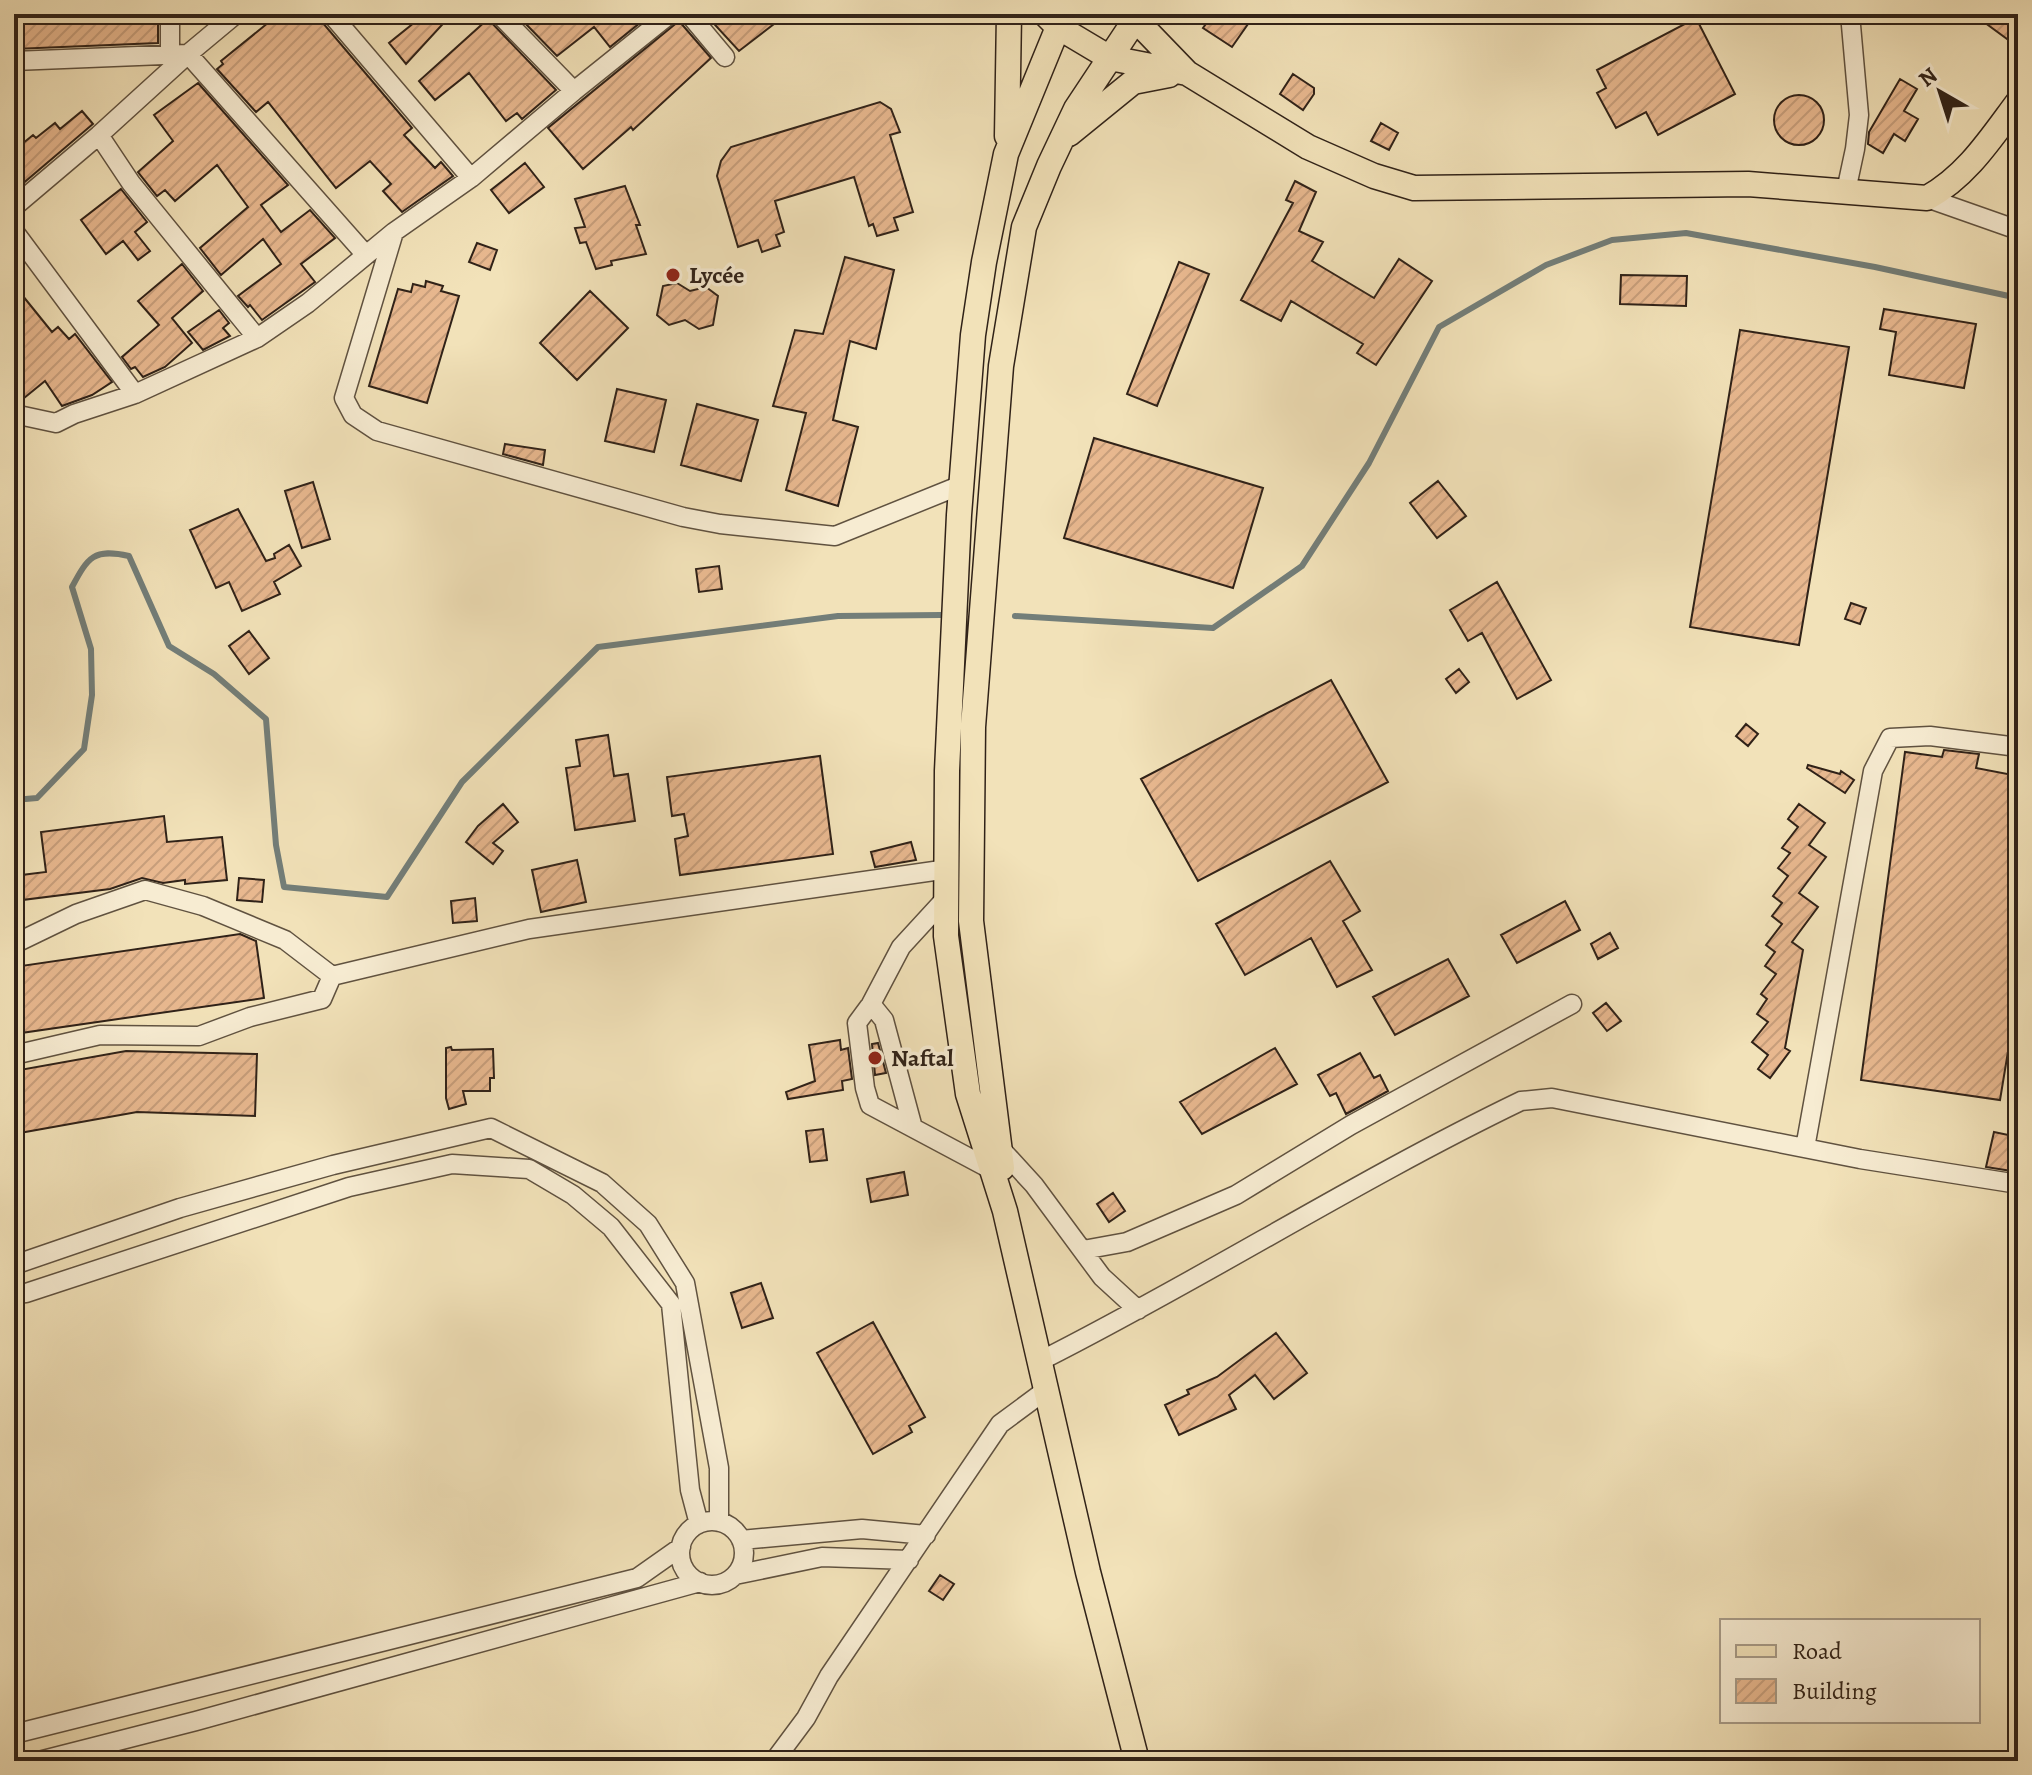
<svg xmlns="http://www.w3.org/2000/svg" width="2032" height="1775" viewBox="0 0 2032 1775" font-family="Alegreya,serif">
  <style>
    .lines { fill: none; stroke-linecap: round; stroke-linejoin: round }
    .stream { stroke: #737e79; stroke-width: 6 }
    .building { fill: url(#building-hatch); stroke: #302218; stroke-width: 2 }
    .minor-casing { stroke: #605240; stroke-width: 21 }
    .major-casing { stroke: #302218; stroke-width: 27 }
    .minor { stroke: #f7ecd2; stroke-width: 18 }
    .major { stroke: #f2e2b9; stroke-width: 24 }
    .poi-dot { fill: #8f2418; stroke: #f7ecd2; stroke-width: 3 }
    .labels { text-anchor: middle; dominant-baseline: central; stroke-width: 7; stroke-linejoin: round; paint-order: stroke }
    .poi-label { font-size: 24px; font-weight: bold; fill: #302218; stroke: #f7ecd2; text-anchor: start }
  </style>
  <defs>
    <pattern id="building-hatch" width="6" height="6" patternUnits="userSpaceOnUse" patternTransform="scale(2)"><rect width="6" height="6" fill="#e8b88f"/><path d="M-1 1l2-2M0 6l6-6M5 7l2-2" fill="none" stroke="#c79e7b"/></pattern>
  </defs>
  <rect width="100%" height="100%" fill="#f2e2b9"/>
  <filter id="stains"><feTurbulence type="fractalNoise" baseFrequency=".0025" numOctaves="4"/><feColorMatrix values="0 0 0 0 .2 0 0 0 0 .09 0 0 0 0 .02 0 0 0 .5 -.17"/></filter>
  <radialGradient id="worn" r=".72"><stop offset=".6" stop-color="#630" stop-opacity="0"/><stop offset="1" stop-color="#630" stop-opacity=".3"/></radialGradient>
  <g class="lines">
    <path class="stream" d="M 1015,616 L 1213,628 L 1302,566 L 1369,463 L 1439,327 L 1546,265 L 1612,240 L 1686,233 L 1875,267 L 2018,298
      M 14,800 L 37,798 L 84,749 L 92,695 L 91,649 L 72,587 C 88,557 94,548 129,556 L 169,646 L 214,674 L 266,719 L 276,845 L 284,887 L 387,897 L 462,782 L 598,647 L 838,616 L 941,615"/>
  </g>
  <path class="building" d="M 14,14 L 158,14 L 158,43 L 14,49 Z
    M 279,14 L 319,14 L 322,22 L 412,128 L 404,135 L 435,168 L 441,162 L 453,176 L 402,212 L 383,191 L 391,184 L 370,161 L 336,188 L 268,102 L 256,112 L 217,69 L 223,64 L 221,61 Z
    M 425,14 L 452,14 L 406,64 L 389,43 Z
    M 530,14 L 651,14 L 610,47 L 594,27 L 557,56 L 522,20 Z
    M 705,14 L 787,14 L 739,51 Z
    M 1213,14 L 1255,14 L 1232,47 L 1203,28 Z
    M 1973,14 L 2018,14 L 2018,47 Z
    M 1696,18 L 1735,94 L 1658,135 L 1646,112 L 1616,128 L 1597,93 L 1606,88 L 1597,70 Z
    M 488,19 L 556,90 L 522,119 L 517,113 L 506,121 L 469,73 L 435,100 L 419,81 Z
    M 679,21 L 711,58 L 633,130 L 631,127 L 583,169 L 548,128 Z
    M 1293,74 L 1314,88 L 1314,94 L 1303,110 L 1280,94 Z
    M 1900,79 L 1917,89 L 1904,111 L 1918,119 L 1905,141 L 1894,134 L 1883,153 L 1868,144 L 1869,132 Z
    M 198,83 L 288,185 L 261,205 L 281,232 L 310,210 L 335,238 L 301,264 L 315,282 L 262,320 L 250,305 L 248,307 L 238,296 L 281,264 L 263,239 L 221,275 L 200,248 L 248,207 L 217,165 L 175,201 L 165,190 L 157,196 L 138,172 L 173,141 L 154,115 Z
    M1774 120a25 25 0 1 1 50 0a25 25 0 1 1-50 0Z
    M 880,102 L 891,109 L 900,132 L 890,135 L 913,212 L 894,218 L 898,230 L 877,236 L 873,224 L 869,226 L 854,177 L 775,201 L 784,232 L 776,235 L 780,246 L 762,252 L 758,240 L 738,247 L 717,176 L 721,161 L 731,147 Z
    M 82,111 L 93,124 L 14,191 L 14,134 L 22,144 L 33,135 L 36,138 L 55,123 L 60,129 Z
    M 1381,123 L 1398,133 L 1389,150 L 1371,141 Z
    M 525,163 L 544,187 L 509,213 L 491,190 Z
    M 1295,181 L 1316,192 L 1299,231 L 1323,242 L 1312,261 L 1374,298 L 1399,259 L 1432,281 L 1376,365 L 1357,353 L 1363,344 L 1291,301 L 1281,321 L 1241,300 L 1293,203 L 1286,200 Z
    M 625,186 L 640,225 L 636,225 L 646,254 L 611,261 L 612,265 L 596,269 L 586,242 L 580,243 L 575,228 L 585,227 L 575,199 Z
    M 121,189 L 147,222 L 135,232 L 150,251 L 138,260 L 123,241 L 106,254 L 81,220 Z
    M 477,243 L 497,250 L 490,270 L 469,262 Z
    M 845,257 L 894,270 L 876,349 L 850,341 L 833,420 L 858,427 L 838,506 L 786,490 L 806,413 L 773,406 L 795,330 L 823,334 Z
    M 1179,262 L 1209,274 L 1157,406 L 1127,394 Z
    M 182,264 L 203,291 L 172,318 L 192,343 L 165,367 L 143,377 L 135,367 L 131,369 L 122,357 L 159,325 L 138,301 Z
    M 1621,275 L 1687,276 L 1686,306 L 1620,304 Z
    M 426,281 L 443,286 L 441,291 L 459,296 L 427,403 L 369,386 L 398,289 L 411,292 L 413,284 L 425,287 Z
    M 677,283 L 690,291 L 706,287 L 718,296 L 713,325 L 699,329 L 685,320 L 669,325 L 657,315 L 663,286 Z
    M 14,285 L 52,332 L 58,327 L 69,339 L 75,334 L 112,382 L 92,395 L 62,406 L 45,381 L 18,403 L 14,402 Z
    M 590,291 L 628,328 L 577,380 L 540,343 Z
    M 1884,309 L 1976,324 L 1964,388 L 1889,375 L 1896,332 L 1880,329 Z
    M 219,310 L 229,323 L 223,328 L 230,336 L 203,350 L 188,332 Z
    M 1740,330 L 1849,347 L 1799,645 L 1690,627 Z
    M 617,389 L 666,400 L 654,452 L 605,441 Z
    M 697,404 L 758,420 L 741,481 L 681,465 Z
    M 1094,438 L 1263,488 L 1233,588 L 1064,538 Z
    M 505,444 L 545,450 L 543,465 L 503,454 Z
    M 1438,481 L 1466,516 L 1437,538 L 1410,503 Z
    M 313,482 L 330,539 L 302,548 L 285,491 Z
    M 238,509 L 266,561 L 275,558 L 274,554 L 289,545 L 301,566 L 274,582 L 280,594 L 242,611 L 229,582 L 216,588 L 190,530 Z
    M 719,566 L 722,589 L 699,592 L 696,569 Z
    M 1497,582 L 1551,680 L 1517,699 L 1482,633 L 1468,641 L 1450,610 Z
    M 1851,603 L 1866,608 L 1860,624 L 1845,619 Z
    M 249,631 L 269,658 L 249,674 L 229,646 Z
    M 1459,669 L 1469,682 L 1456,693 L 1446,679 Z
    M 1331,680 L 1388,782 L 1198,881 L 1141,779 Z
    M 1746,724 L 1758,734 L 1748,746 L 1736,736 Z
    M 608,735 L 614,776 L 628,774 L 635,821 L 575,830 L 566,768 L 580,766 L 576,740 Z
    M 1944,750 L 1979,754 L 1976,768 L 2018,776 L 2018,991 L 2000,1100 L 1861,1080 L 1905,752 L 1942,757 Z
    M 820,756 L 833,854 L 680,875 L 675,839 L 688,836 L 684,814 L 672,816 L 667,777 Z
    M 1808,765 L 1840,774 L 1841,771 L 1854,780 L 1845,793 L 1807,768 Z
    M 503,804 L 518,822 L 493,843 L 503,851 L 493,864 L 466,842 L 478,826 Z
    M 1799,804 L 1825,823 L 1809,845 L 1826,857 L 1799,893 L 1818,907 L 1792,942 L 1803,950 L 1785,1048 L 1790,1051 L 1770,1078 L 1758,1069 L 1768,1055 L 1752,1042 L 1768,1022 L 1757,1014 L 1767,999 L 1761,994 L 1776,974 L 1765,966 L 1775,952 L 1766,945 L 1782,924 L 1772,916 L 1782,903 L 1773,896 L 1788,876 L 1778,868 L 1790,853 L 1782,848 L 1798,827 L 1788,819 Z
    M 164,816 L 167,842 L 222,837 L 227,880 L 185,884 L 185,880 L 163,883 L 142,878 L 110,889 L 14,901 L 14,876 L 46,872 L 41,832 Z
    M 911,842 L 916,860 L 875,867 L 871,852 Z
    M 577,860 L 586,902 L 541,912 L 532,870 Z
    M 1330,861 L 1360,911 L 1343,921 L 1372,970 L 1337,987 L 1311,938 L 1245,975 L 1216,924 Z
    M 239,878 L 264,880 L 262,902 L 237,900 Z
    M 475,898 L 477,921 L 453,923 L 451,901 Z
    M 1565,901 L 1580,930 L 1517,963 L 1501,935 Z
    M 1610,933 L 1618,948 L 1598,959 L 1591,944 Z
    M 240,934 L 256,941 L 264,998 L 14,1034 L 14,967 Z
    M 1448,959 L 1469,996 L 1395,1035 L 1373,997 Z
    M 1606,1003 L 1621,1021 L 1607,1031 L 1593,1013 Z
    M 840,1040 L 841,1050 L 848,1048 L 852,1079 L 842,1081 L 843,1090 L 788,1099 L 786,1092 L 815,1081 L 809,1045 Z
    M 878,1043 L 886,1073 L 875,1075 L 872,1044 Z
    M 451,1047 L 452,1050 L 493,1049 L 494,1078 L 490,1078 L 490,1091 L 463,1091 L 466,1104 L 449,1109 L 446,1098 L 446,1048 Z
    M 1275,1048 L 1297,1084 L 1202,1134 L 1180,1102 Z
    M 126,1051 L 257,1054 L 255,1116 L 137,1112 L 14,1134 L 14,1071 Z
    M 1360,1053 L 1374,1078 L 1380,1075 L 1388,1091 L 1346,1114 L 1336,1093 L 1330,1096 L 1318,1075 Z
    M 823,1129 L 827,1160 L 810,1162 L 806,1131 Z
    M 1994,1132 L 2018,1137 L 2018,1172 L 1986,1167 Z
    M 904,1172 L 908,1195 L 871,1202 L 867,1179 Z
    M 1113,1193 L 1125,1211 L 1109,1222 L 1097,1204 Z
    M 761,1283 L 773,1318 L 742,1328 L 731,1293 Z
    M 873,1322 L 925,1417 L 909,1426 L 912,1432 L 873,1454 L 817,1353 Z
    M 1276,1333 L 1307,1373 L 1274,1399 L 1255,1375 L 1229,1395 L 1236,1409 L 1179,1435 L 1165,1405 L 1189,1394 L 1187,1390 L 1217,1377 Z
    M 940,1575 L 954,1584 L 943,1600 L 929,1591 Z"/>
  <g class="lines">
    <defs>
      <path id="minor" d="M 170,14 L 170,56
        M 331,14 L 471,178
        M 499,14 L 574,91
        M 670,14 L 574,91 L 471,178 L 394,232 L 344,398 L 353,415 L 377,431 L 683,517 L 720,524 L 835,536 L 961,485
        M 689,14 L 725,57
        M 14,61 L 188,54 L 236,14
        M 99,135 L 131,183 L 257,338
        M 1846,191 L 1855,149 L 1859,115 L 1850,14
        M 1927,198 L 2018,230
        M 14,207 L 99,135 L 188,54 L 365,254
        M 14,231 L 135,394
        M 14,414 L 56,423 L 74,414 L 135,394 L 257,338 L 308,303 L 394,232
        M 946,898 L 901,947 L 871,1004 L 857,1023 L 865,1088 L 870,1105 L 992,1170
        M 14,944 L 76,914 L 145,890 L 203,906 L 285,940 L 332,976
        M 332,976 L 529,929 L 948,869
        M 871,1004 L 884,1020 L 913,1128
        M 14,1055 L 100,1035 L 199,1036 L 250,1017 L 322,999 L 332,976
        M 1805,1148 L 1873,771 L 1890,738 L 1930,736 L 2018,747
        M 1001,1149 L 1034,1185 L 1102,1277 L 1138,1310
        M 1083,1250 L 1127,1242 L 1236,1195 L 1351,1125 L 1572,1004
        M 14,1265 L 180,1208 L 333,1165 L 491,1128 L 602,1183 L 648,1224 L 685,1283 L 719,1468 L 719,1522
        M 14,1294 L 26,1293 L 349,1187 L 452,1164 L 529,1169 L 573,1195 L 611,1227 L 671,1304 L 690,1490 L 699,1524
        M 1040,1361 C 1203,1279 1357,1180 1521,1101 L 1552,1098 L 1860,1159 L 2018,1184
        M680 1553a32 32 0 1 1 64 0a32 32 0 1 1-64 0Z
        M 741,1540 L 862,1529 L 926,1535
        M 735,1575 L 822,1557 L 909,1560
        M 14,1734 L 637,1578 L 681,1547
        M 39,1761 L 196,1721 L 700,1582
        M 774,1761 L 806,1718 L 829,1676 L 1000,1424 L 1046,1390"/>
      <path id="major" d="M 1045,14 L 1058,27 L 1110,58 L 1187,73
        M 1067,14 L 1058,27 L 1006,154 L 984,262 L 973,335 L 959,515 L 947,771 L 946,936 L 968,1094 L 1005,1211 L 1088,1572 L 1137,1761
        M 1130,14 L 1187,73 L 1308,147 L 1374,176 L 1414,188 L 1748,184 L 1927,198 C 1967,176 1991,138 2018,102
        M 1069,134 L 1133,82 L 1169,75
        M 1007,136 L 1009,14
        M 1002,1168 L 971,921 L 973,727 L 1001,366 L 1024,227 L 1049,166 L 1076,109 L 1139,14"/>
    </defs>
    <use href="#minor" class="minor-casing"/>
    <use href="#major" class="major-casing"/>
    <use href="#minor" class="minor"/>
    <use href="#major" class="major"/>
  </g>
  <g class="poi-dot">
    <circle cx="673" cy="275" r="8"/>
    <circle cx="875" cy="1058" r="8"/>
  </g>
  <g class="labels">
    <g class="poi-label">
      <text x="689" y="275">Lycée</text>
      <text x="891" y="1058">Naftal</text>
    </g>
  </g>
  <rect width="2032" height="1775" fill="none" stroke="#f2e2b9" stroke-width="48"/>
  <rect x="16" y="16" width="2000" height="1743" fill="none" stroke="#302218" stroke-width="4"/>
  <rect x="24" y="24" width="1984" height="1727" fill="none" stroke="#302218" stroke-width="2"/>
  <rect x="1720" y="1619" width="260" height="104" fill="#f7ecd2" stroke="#a79b88" stroke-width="2"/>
  <rect x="1736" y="1645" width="40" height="12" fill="#f2e2b9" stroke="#a79b88" stroke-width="2"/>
  <text x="1792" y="1659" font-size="24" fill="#302218">Road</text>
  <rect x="1736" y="1679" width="40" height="24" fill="url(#building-hatch)" stroke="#a79b88" stroke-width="2"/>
  <text x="1792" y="1699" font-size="24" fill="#302218">Building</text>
  <g transform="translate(1940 92) rotate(321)" stroke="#f7ecd2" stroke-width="6" paint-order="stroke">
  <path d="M0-6L14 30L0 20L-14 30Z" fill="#302218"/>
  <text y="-12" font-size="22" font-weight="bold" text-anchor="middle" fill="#302218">N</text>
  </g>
  <rect width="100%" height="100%" filter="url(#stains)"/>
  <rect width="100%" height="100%" fill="url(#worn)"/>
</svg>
